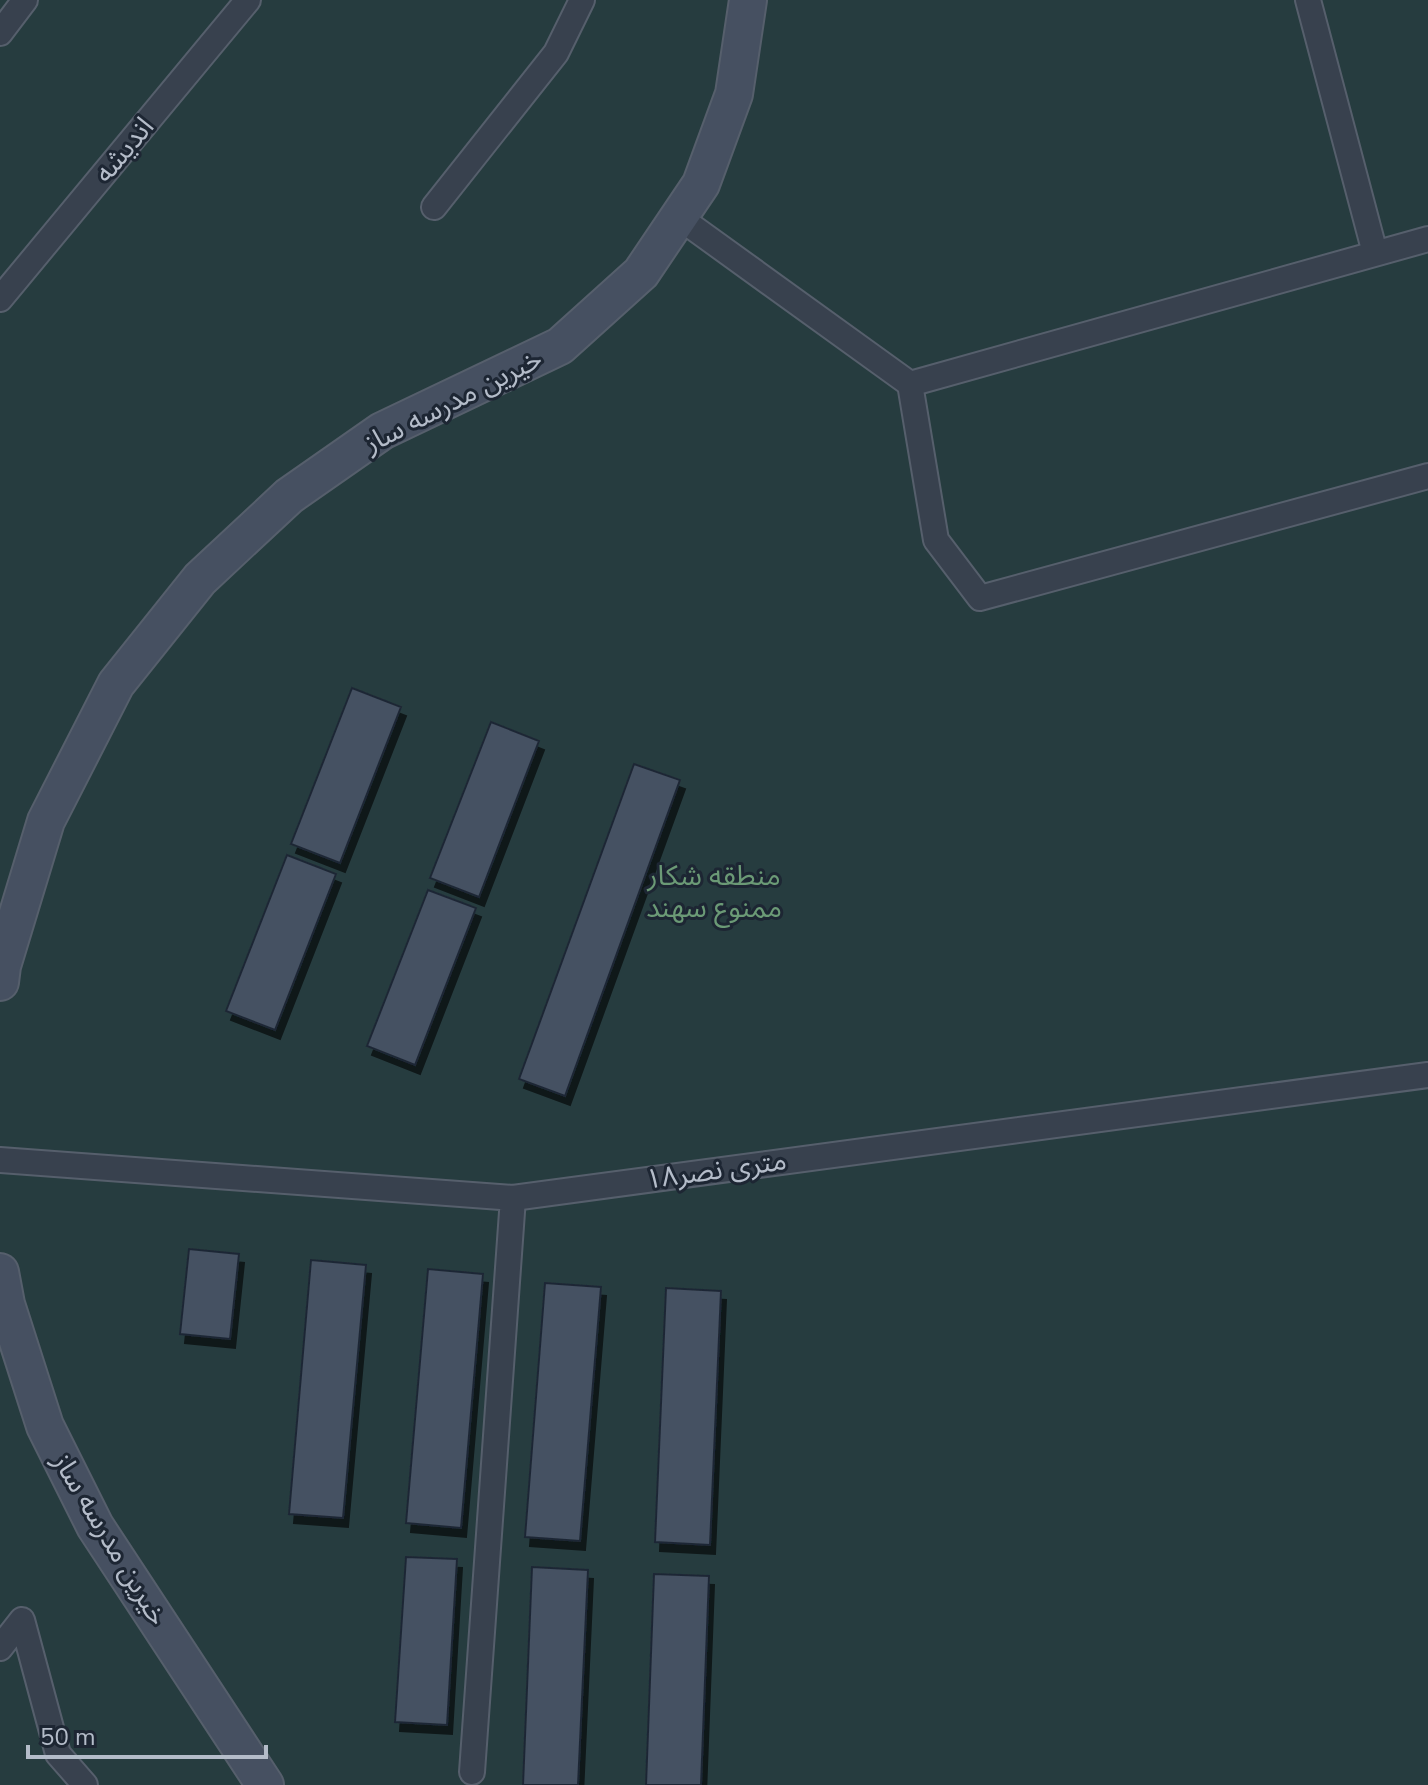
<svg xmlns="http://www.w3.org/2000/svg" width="1428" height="1785" viewBox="0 0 1428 1785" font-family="'Nunito Sans','Noto Sans Arabic',sans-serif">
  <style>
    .green { fill: #263c3f }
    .building { fill: #455162; stroke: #1f2835; stroke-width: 2; filter: url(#shadow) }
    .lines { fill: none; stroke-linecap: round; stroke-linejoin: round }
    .street-casing { stroke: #565f6c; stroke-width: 28 }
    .secondary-casing { stroke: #565f6c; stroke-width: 40 }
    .street { stroke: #38414e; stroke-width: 24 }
    .secondary { stroke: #465061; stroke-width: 36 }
    .labels { text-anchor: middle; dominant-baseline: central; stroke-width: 6; stroke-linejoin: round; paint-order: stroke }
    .street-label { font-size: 28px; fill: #b4bcc9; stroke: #1d2633 }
    .park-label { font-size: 28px; fill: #6b9a76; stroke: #1d2633 }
  </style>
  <defs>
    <filter id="shadow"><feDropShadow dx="5" dy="9" stdDeviation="0" flood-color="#0009"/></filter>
  </defs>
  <rect width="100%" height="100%" fill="#242f3e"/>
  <path class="green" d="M 0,0 L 1428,0 L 1428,1785 L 0,1785 Z"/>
  <path class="building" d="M 352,688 L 401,707 L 340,863 L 291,844 Z
    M 491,722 L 539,741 L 479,897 L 430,878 Z
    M 634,764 L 680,780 L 565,1096 L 519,1079 Z
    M 287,855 L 336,874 L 275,1030 L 226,1011 Z
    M 428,890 L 476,908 L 415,1065 L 367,1046 Z
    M 189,1249 L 239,1254 L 230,1339 L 180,1334 Z
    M 311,1260 L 366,1265 L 343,1518 L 289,1514 Z
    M 428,1269 L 483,1274 L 461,1528 L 406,1523 Z
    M 545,1283 L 601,1287 L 580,1541 L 525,1537 Z
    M 666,1288 L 721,1291 L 710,1545 L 655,1542 Z
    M 406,1557 L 457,1559 L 447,1725 L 395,1722 Z
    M 532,1567 L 588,1570 L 578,1785 L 523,1785 Z
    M 654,1574 L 709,1576 L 701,1785 L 646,1785 Z"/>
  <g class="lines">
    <defs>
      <path id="street" d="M 1308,0 L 1375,253
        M 0,33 L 25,0
        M 434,207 L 556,53 L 582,0
        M 680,218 L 910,384 L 936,540 L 980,598 L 1428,476
        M 0,299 L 248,0
        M 910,384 L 1428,239
        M 0,1160 L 513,1198 L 1428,1075
        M 0,1648 L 22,1620 L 58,1754 L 85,1785
        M 472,1772 L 513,1198"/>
      <path id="secondary" d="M 0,982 L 2,966 L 46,821 L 116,684 L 200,579 L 289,496 L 382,431 L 560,346 L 641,273 L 701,184 L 734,94 L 748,0
        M 0,1272 L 6,1304 L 45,1426 L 95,1526 L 265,1785"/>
    </defs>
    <use href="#street" class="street-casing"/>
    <use href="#secondary" class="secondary-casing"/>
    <use href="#street" class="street"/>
    <use href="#secondary" class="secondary"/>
  </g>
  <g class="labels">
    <g class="street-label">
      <text transform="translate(124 150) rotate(-50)">اندیشه</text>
      <text transform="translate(453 401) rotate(-27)">خیرین مدرسه ساز</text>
      <text transform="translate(716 1170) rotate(-8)">۱۸متری نصر</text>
      <text transform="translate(110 1539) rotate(59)">خیرین مدرسه ساز</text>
    </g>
    <g class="park-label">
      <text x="714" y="876">منطقه شکار<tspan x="714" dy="32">ممنوع سهند</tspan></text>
    </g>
  </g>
  <path d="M28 1745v12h238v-12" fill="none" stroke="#b4bcc9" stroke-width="4"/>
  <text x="40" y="1745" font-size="24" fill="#b4bcc9" stroke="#1d2633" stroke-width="6" paint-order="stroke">50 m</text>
</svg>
